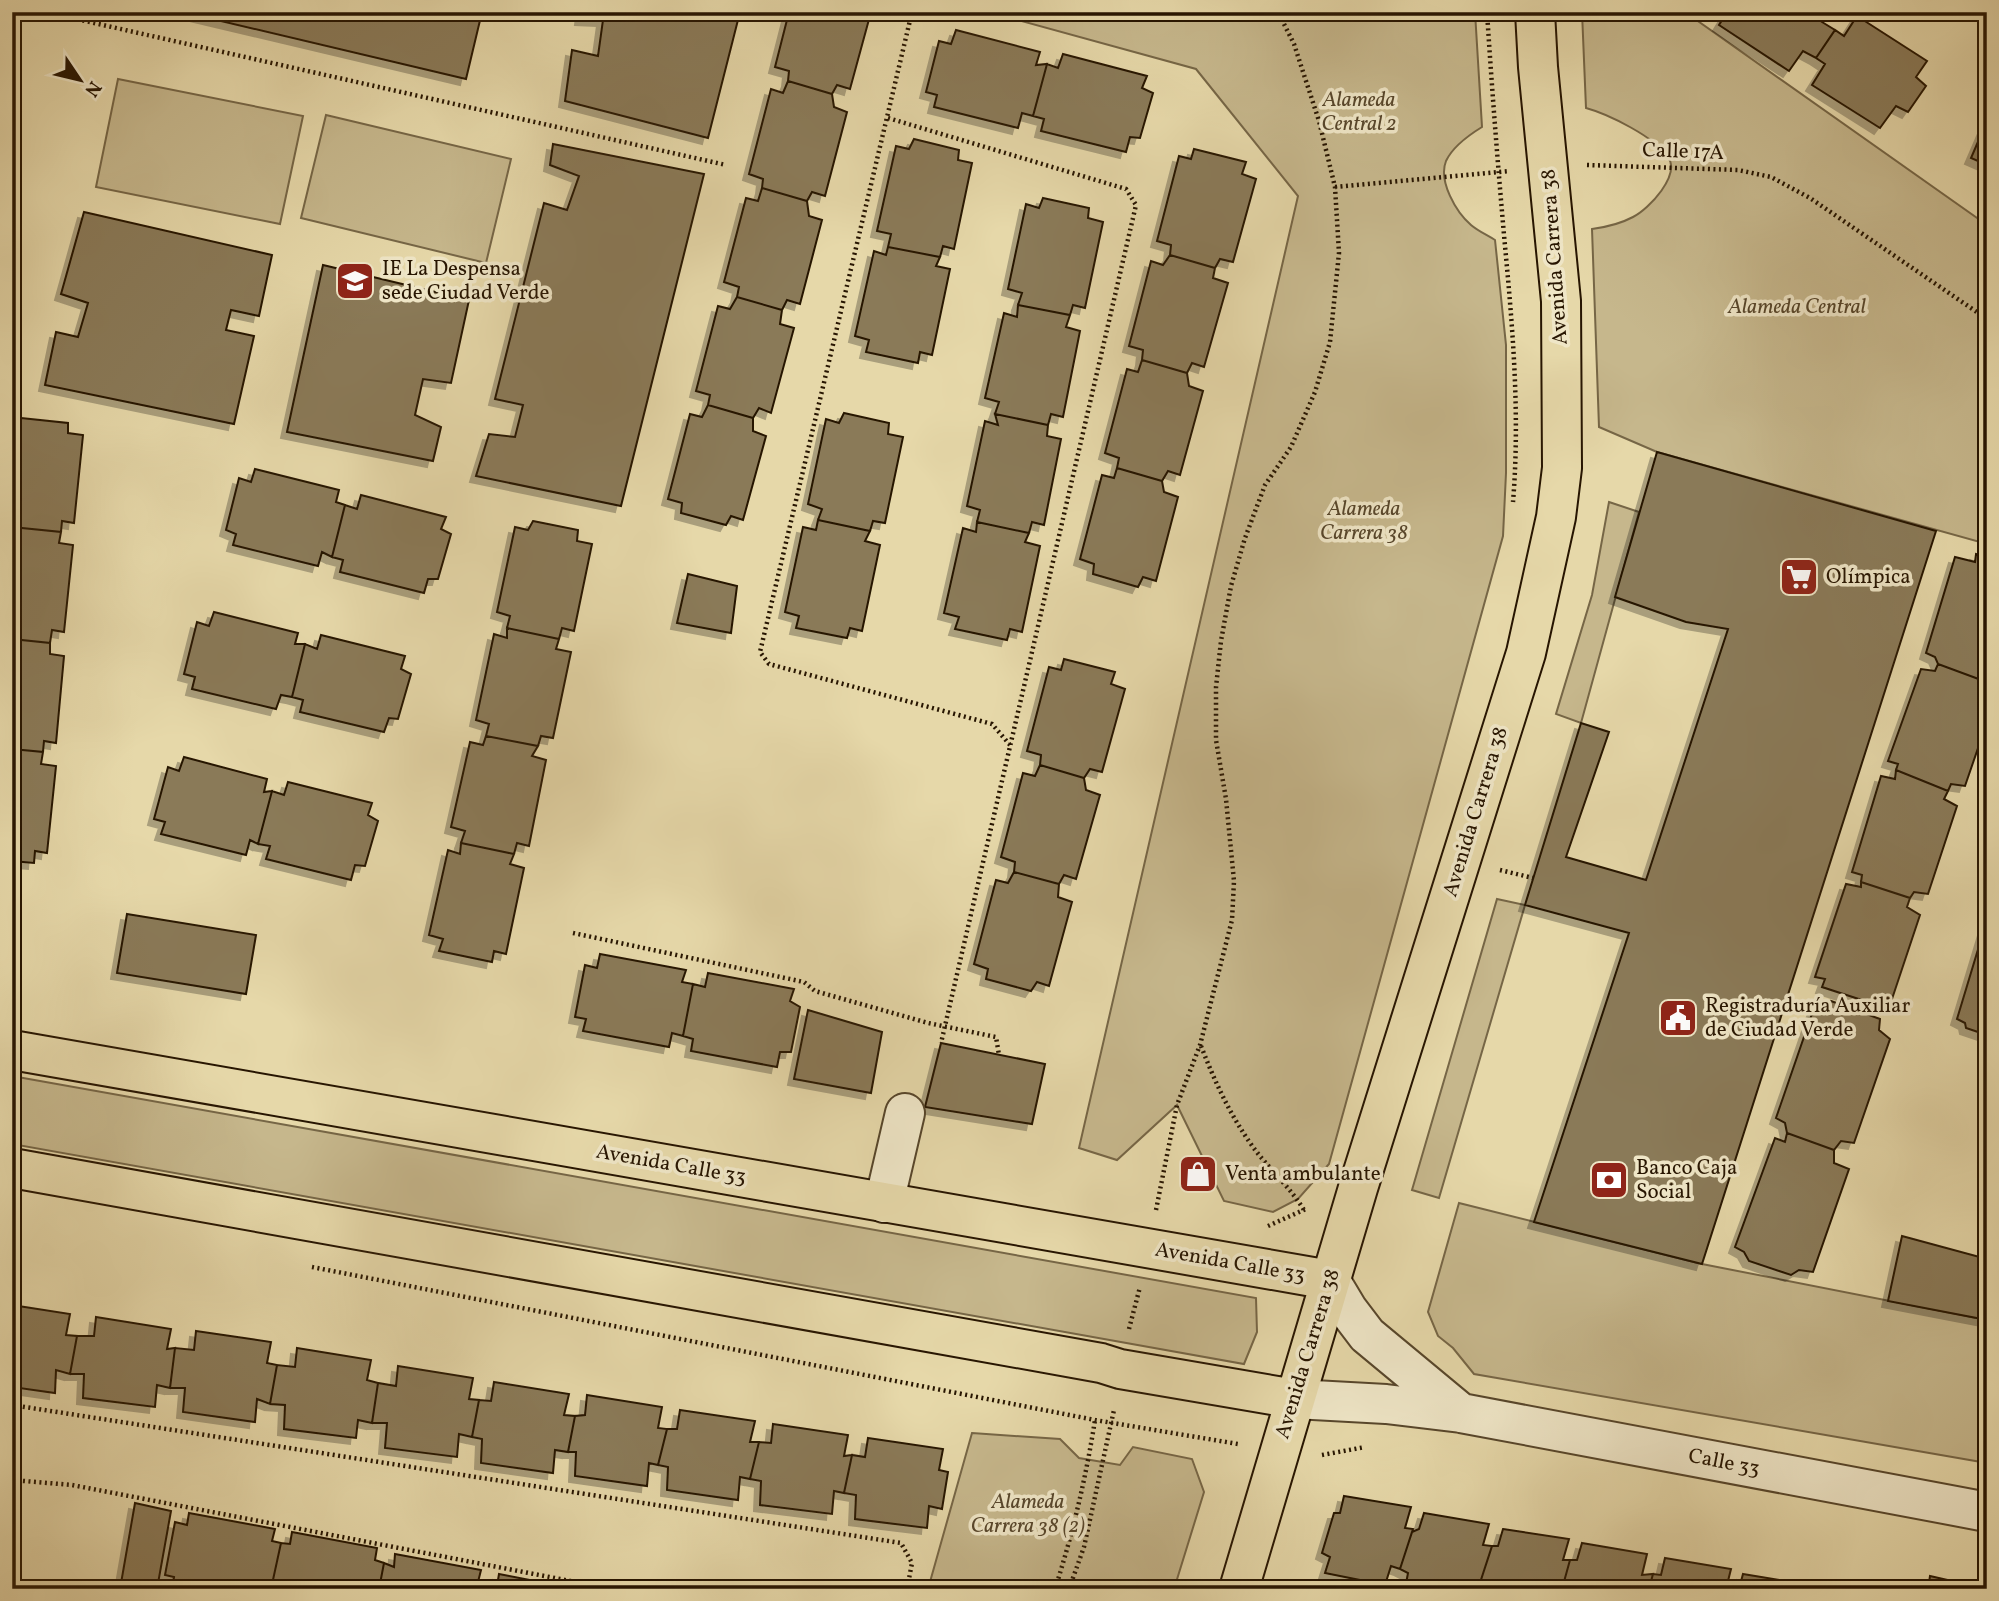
<svg xmlns="http://www.w3.org/2000/svg" width="1999" height="1601" viewBox="0 0 1999 1601" font-family="Vollkorn,serif">
  <style>
    .green { fill: #c6b78c; stroke: #766646; stroke-width: 2 }
    .building { fill: #8a7a58; stroke: #271501; stroke-width: 2; filter: url(#shadow) }
    .lines { fill: none; stroke-linecap: round; stroke-linejoin: round }
    .minor-casing { stroke: #57462b; stroke-width: 42 }
    .major-casing { stroke: #271501; stroke-width: 42 }
    .path { stroke: #271501; stroke-width: 4.5; stroke-dasharray: 2 3.5; stroke-linecap: butt }
    .minor { stroke: #efe6c7; stroke-width: 38 }
    .major { stroke: #e6d8a9; stroke-width: 38 }
    .labels { text-anchor: middle; dominant-baseline: central; stroke-width: 7; stroke-linejoin: round; paint-order: stroke }
    .park-label { font-size: 21px; font-style: italic; fill: #57462b; stroke: #efe6c7 }
    .street-label { font-size: 21px; fill: #271501; stroke: #efe6c7 }
    .poi-label { font-size: 21px; fill: #271501; stroke: #efe6c7; text-anchor: start }
  </style>
  <defs>
    <filter id="shadow"><feDropShadow dx="-6" dy="6" stdDeviation="0" flood-color="#0004"/></filter>
  </defs>
  <rect width="100%" height="100%" fill="#e6d8a9"/>
  <filter id="stains"><feTurbulence type="fractalNoise" baseFrequency=".00286" numOctaves="4"/><feColorMatrix values="0 0 0 0 .2 0 0 0 0 .09 0 0 0 0 .02 0 0 0 .5 -.17"/></filter>
  <radialGradient id="worn" r=".72"><stop offset=".6" stop-color="#630" stop-opacity="0"/><stop offset="1" stop-color="#630" stop-opacity=".3"/></radialGradient>
  <path class="green" d="M 989,12 L 1475,12 L 1482,127 C 1469,135 1453,146 1446,161 C 1438,181 1456,212 1471,225 C 1478,231 1487,235 1495,240 L 1506,345 L 1506,473 L 1503,536 L 1329,1164 L 1298,1199 L 1273,1212 L 1224,1201 L 1177,1105 L 1117,1160 L 1079,1148 L 1298,196 L 1196,69 Z
    M 1582,12 L 1685,12 L 1987,225 L 1987,544 L 1657,452 L 1599,427 L 1592,229 C 1607,227 1620,224 1633,217 C 1649,209 1681,175 1668,157 C 1655,137 1608,114 1586,108 Z
    M 118,79 L 303,116 L 280,224 L 96,187 Z
    M 326,115 L 511,159 L 486,263 L 301,218 Z
    M 1609,502 L 1639,512 L 1581,723 L 1556,714 L 1592,595 Z
    M 1497,899 L 1525,905 L 1439,1198 L 1412,1190 Z
    M 12,1076 L 1256,1298 L 1257,1332 L 1244,1364 L 12,1144 Z
    M 1459,1203 L 1702,1264 L 1987,1320 L 1987,1463 L 1474,1374 L 1453,1348 L 1438,1336 L 1428,1312 Z
    M 972,1433 L 1060,1439 L 1079,1458 L 1120,1465 L 1133,1447 L 1192,1459 L 1204,1492 L 1174,1589 L 928,1589 Z"/>
  <path class="building" d="M 183,12 L 482,12 L 466,79 Z
    M 582,12 L 740,12 L 708,138 L 565,101 L 572,50 L 598,56 L 603,20 L 581,19 Z
    M 789,12 L 871,12 L 850,89 L 837,85 L 832,94 L 788,81 L 789,71 L 775,67 Z
    M 1727,12 L 1827,12 L 1822,22 L 1835,30 L 1816,58 L 1803,51 L 1789,71 L 1719,25 Z
    M 1857,16 L 1927,61 L 1916,77 L 1926,86 L 1908,112 L 1896,106 L 1880,128 L 1812,85 L 1825,64 L 1816,58 L 1835,30 L 1844,36 Z
    M 956,30 L 1040,52 L 1036,65 L 1047,64 L 1033,116 L 1022,113 L 1018,128 L 934,107 L 937,95 L 926,92 L 939,41 L 951,44 Z
    M 1063,54 L 1147,76 L 1142,88 L 1153,93 L 1140,138 L 1130,137 L 1126,152 L 1041,131 L 1044,119 L 1033,116 L 1047,64 L 1058,68 Z
    M 788,81 L 832,94 L 834,107 L 847,112 L 825,196 L 812,192 L 807,201 L 762,188 L 763,179 L 749,174 L 771,89 L 783,93 Z
    M 1987,121 L 1987,165 L 1971,158 Z
    M 914,139 L 959,150 L 958,160 L 972,163 L 954,249 L 943,246 L 940,257 L 888,247 L 891,234 L 877,231 L 896,146 L 909,149 Z
    M 553,144 L 704,174 L 621,506 L 476,476 L 489,434 L 515,437 L 523,405 L 495,399 L 544,203 L 567,210 L 579,176 L 550,165 Z
    M 1194,149 L 1246,162 L 1242,174 L 1256,179 L 1233,262 L 1220,259 L 1215,268 L 1170,255 L 1171,245 L 1157,241 L 1179,156 L 1191,159 Z
    M 762,188 L 807,201 L 809,216 L 822,220 L 800,304 L 787,300 L 782,310 L 737,297 L 739,287 L 724,282 L 746,198 L 758,201 Z
    M 1043,198 L 1089,208 L 1088,218 L 1103,222 L 1085,308 L 1073,305 L 1070,315 L 1018,305 L 1022,293 L 1008,289 L 1026,204 L 1039,208 Z
    M 84,212 L 272,255 L 259,316 L 231,310 L 226,330 L 254,336 L 234,424 L 45,385 L 56,332 L 78,337 L 88,303 L 61,294 Z
    M 888,247 L 940,257 L 936,266 L 950,269 L 932,355 L 920,352 L 918,363 L 866,352 L 869,340 L 855,336 L 874,251 L 886,255 Z
    M 1170,255 L 1215,268 L 1213,278 L 1228,283 L 1204,367 L 1192,363 L 1187,373 L 1142,360 L 1143,350 L 1129,346 L 1151,261 L 1163,265 Z
    M 323,265 L 469,300 L 451,383 L 423,379 L 415,415 L 441,427 L 433,461 L 287,432 Z
    M 737,297 L 782,310 L 780,324 L 794,328 L 771,413 L 759,408 L 753,418 L 708,405 L 710,395 L 696,391 L 718,306 L 730,309 Z
    M 1018,305 L 1070,315 L 1066,327 L 1080,331 L 1063,417 L 1051,414 L 1048,425 L 995,414 L 999,402 L 985,398 L 1004,313 L 1017,317 Z
    M 1142,360 L 1187,373 L 1189,386 L 1203,391 L 1180,475 L 1168,471 L 1162,481 L 1117,468 L 1119,458 L 1105,453 L 1127,369 L 1138,372 Z
    M 708,405 L 753,418 L 753,431 L 766,436 L 743,520 L 731,516 L 726,525 L 681,513 L 682,503 L 668,499 L 690,414 L 702,417 Z
    M 844,413 L 889,423 L 888,434 L 903,437 L 885,523 L 873,521 L 870,531 L 818,520 L 822,509 L 808,504 L 826,419 L 839,423 Z
    M 995,414 L 1048,425 L 1047,436 L 1061,439 L 1044,525 L 1032,522 L 1029,533 L 977,522 L 980,510 L 967,506 L 985,421 L 998,425 Z
    M 21,418 L 68,423 L 68,433 L 83,435 L 74,523 L 62,521 L 61,532 L 12,527 L 12,427 L 18,428 Z
    M 1657,452 L 1936,531 L 1702,1264 L 1534,1222 L 1629,933 L 1525,905 L 1581,723 L 1609,732 L 1566,857 L 1646,880 L 1728,629 L 1686,622 L 1615,597 Z
    M 1117,468 L 1162,481 L 1164,492 L 1178,497 L 1156,581 L 1143,577 L 1138,587 L 1093,574 L 1094,564 L 1080,559 L 1102,475 L 1114,478 Z
    M 255,469 L 339,490 L 336,502 L 345,505 L 332,557 L 322,552 L 318,566 L 233,545 L 236,534 L 226,530 L 239,478 L 251,482 Z
    M 361,495 L 446,517 L 441,529 L 451,534 L 438,579 L 428,579 L 424,593 L 340,572 L 343,560 L 332,557 L 345,505 L 357,509 Z
    M 818,520 L 870,531 L 865,541 L 880,545 L 862,631 L 850,628 L 847,638 L 796,628 L 799,616 L 785,612 L 803,527 L 816,530 Z
    M 533,521 L 578,530 L 577,541 L 592,544 L 574,631 L 562,628 L 559,639 L 507,628 L 510,616 L 497,612 L 515,527 L 528,530 Z
    M 977,522 L 1029,533 L 1025,542 L 1040,546 L 1022,632 L 1010,629 L 1007,640 L 955,629 L 959,617 L 944,613 L 963,528 L 976,532 Z
    M 12,527 L 61,532 L 59,543 L 73,545 L 64,632 L 52,630 L 50,643 L 12,639 Z
    M 1976,554 L 1987,558 L 1987,679 L 1984,681 L 1938,664 L 1935,657 L 1926,653 L 1955,557 L 1975,562 Z
    M 688,574 L 737,586 L 731,633 L 677,623 Z
    M 214,612 L 298,633 L 295,644 L 305,644 L 292,697 L 281,695 L 276,709 L 192,689 L 195,677 L 184,674 L 197,622 L 209,626 Z
    M 507,628 L 559,639 L 556,649 L 571,652 L 553,738 L 541,736 L 538,746 L 486,736 L 489,724 L 476,720 L 494,634 L 507,638 Z
    M 321,635 L 405,656 L 401,669 L 411,674 L 398,719 L 389,718 L 384,732 L 300,712 L 303,700 L 292,697 L 305,644 L 317,649 Z
    M 12,639 L 50,643 L 50,654 L 64,656 L 56,743 L 44,741 L 43,752 L 12,749 Z
    M 1064,659 L 1115,672 L 1111,684 L 1125,689 L 1102,772 L 1090,769 L 1084,778 L 1040,765 L 1041,755 L 1027,751 L 1049,667 L 1061,670 Z
    M 1938,664 L 1984,681 L 1981,690 L 1987,694 L 1987,722 L 1965,786 L 1951,784 L 1948,791 L 1896,770 L 1898,764 L 1888,761 L 1921,669 L 1935,671 Z
    M 486,736 L 538,746 L 532,756 L 546,760 L 529,846 L 517,843 L 514,854 L 461,843 L 465,831 L 451,827 L 470,742 L 483,745 Z
    M 12,749 L 43,752 L 41,764 L 56,766 L 47,853 L 35,851 L 34,863 L 12,861 Z
    M 184,757 L 267,779 L 264,792 L 272,791 L 258,844 L 250,840 L 246,855 L 161,834 L 165,822 L 154,819 L 168,767 L 179,771 Z
    M 1040,765 L 1084,778 L 1086,790 L 1100,795 L 1076,879 L 1064,875 L 1059,884 L 1014,872 L 1015,862 L 1001,857 L 1023,773 L 1035,776 Z
    M 1896,770 L 1948,791 L 1944,799 L 1957,806 L 1928,894 L 1914,892 L 1910,898 L 1861,882 L 1862,875 L 1852,872 L 1881,776 L 1895,779 Z
    M 288,782 L 372,803 L 368,815 L 378,821 L 365,866 L 355,865 L 351,880 L 266,859 L 270,846 L 258,844 L 272,791 L 284,795 Z
    M 461,843 L 514,854 L 510,864 L 524,868 L 506,954 L 494,951 L 492,962 L 439,951 L 443,939 L 429,935 L 448,850 L 460,854 Z
    M 1014,872 L 1059,884 L 1058,897 L 1072,902 L 1049,986 L 1037,982 L 1031,991 L 986,979 L 988,969 L 974,964 L 996,880 L 1008,883 Z
    M 1861,882 L 1910,898 L 1907,907 L 1920,915 L 1891,1002 L 1877,996 L 1874,1004 L 1822,987 L 1825,979 L 1815,977 L 1846,884 L 1861,887 Z
    M 127,914 L 256,935 L 246,994 L 117,973 Z
    M 1986,923 L 1987,923 L 1987,1035 L 1966,1028 L 1965,1023 L 1957,1019 Z
    M 600,954 L 686,970 L 682,982 L 693,984 L 683,1036 L 672,1033 L 669,1047 L 583,1031 L 586,1019 L 575,1017 L 585,965 L 597,968 Z
    M 708,973 L 794,989 L 790,1001 L 800,1007 L 791,1052 L 780,1052 L 777,1067 L 691,1051 L 693,1039 L 683,1036 L 693,984 L 705,987 Z
    M 1831,1001 L 1880,1019 L 1879,1030 L 1890,1039 L 1854,1143 L 1841,1141 L 1834,1150 L 1787,1133 L 1785,1123 L 1776,1118 L 1815,1005 L 1828,1008 Z
    M 808,1010 L 882,1032 L 871,1093 L 794,1079 Z
    M 941,1043 L 1045,1064 L 1032,1124 L 925,1107 Z
    M 1787,1133 L 1834,1150 L 1834,1163 L 1849,1169 L 1813,1272 L 1799,1270 L 1791,1275 L 1749,1261 L 1744,1252 L 1735,1247 L 1775,1138 L 1785,1142 Z
    M 1902,1236 L 1987,1259 L 1987,1320 L 1888,1301 Z
    M 12,1305 L 70,1314 L 66,1335 L 77,1336 L 70,1374 L 56,1370 L 55,1393 L 12,1387 Z
    M 96,1317 L 171,1329 L 167,1349 L 175,1348 L 170,1388 L 157,1385 L 155,1407 L 83,1398 L 84,1374 L 70,1374 L 77,1336 L 94,1336 Z
    M 196,1331 L 271,1342 L 267,1363 L 277,1365 L 270,1404 L 257,1399 L 255,1422 L 183,1412 L 185,1388 L 170,1388 L 175,1348 L 194,1350 Z
    M 297,1348 L 371,1360 L 367,1380 L 378,1383 L 372,1423 L 358,1420 L 356,1438 L 284,1429 L 285,1405 L 270,1404 L 277,1365 L 295,1367 Z
    M 398,1366 L 473,1378 L 469,1399 L 479,1400 L 472,1437 L 459,1434 L 457,1457 L 385,1448 L 387,1423 L 372,1423 L 378,1383 L 396,1386 Z
    M 494,1382 L 569,1394 L 564,1415 L 575,1416 L 568,1452 L 555,1450 L 553,1473 L 481,1463 L 482,1439 L 472,1437 L 479,1400 L 491,1401 Z
    M 587,1395 L 662,1407 L 658,1428 L 667,1429 L 658,1465 L 649,1463 L 647,1486 L 575,1476 L 576,1452 L 568,1452 L 575,1416 L 585,1415 Z
    M 680,1410 L 755,1421 L 750,1442 L 759,1442 L 750,1479 L 740,1477 L 738,1500 L 667,1490 L 668,1467 L 658,1465 L 667,1429 L 677,1429 Z
    M 773,1424 L 848,1435 L 844,1456 L 852,1455 L 844,1493 L 834,1491 L 832,1514 L 760,1505 L 761,1481 L 750,1479 L 759,1442 L 771,1443 Z
    M 868,1438 L 943,1449 L 939,1470 L 948,1472 L 942,1509 L 929,1506 L 927,1528 L 855,1519 L 856,1495 L 844,1493 L 852,1455 L 865,1457 Z
    M 1344,1496 L 1411,1507 L 1405,1528 L 1413,1529 L 1400,1569 L 1391,1566 L 1385,1585 L 1325,1573 L 1330,1557 L 1322,1553 L 1334,1513 L 1340,1513 Z
    M 135,1503 L 171,1511 L 157,1589 L 120,1589 Z
    M 189,1513 L 275,1529 L 272,1541 L 281,1543 L 271,1589 L 172,1589 L 174,1577 L 165,1575 L 175,1522 L 187,1525 Z
    M 1424,1513 L 1489,1524 L 1483,1545 L 1492,1546 L 1479,1586 L 1470,1583 L 1468,1589 L 1405,1589 L 1408,1573 L 1400,1569 L 1412,1532 L 1419,1529 Z
    M 1503,1529 L 1569,1539 L 1563,1560 L 1570,1560 L 1562,1589 L 1486,1589 L 1479,1586 L 1492,1546 L 1498,1546 Z
    M 292,1532 L 377,1548 L 375,1560 L 384,1563 L 379,1589 L 271,1589 L 281,1543 L 290,1544 Z
    M 1582,1543 L 1647,1554 L 1642,1575 L 1653,1574 L 1649,1589 L 1562,1589 L 1570,1560 L 1577,1560 Z
    M 395,1554 L 481,1570 L 478,1582 L 488,1585 L 487,1589 L 379,1589 L 384,1563 L 394,1567 Z
    M 1665,1558 L 1731,1569 L 1726,1589 L 1649,1589 L 1653,1574 L 1661,1575 Z
    M 499,1574 L 576,1589 L 487,1589 L 488,1585 L 497,1586 Z
    M 1743,1574 L 1809,1585 L 1808,1589 L 1739,1589 Z
    M 1930,1576 L 1987,1589 L 1928,1589 Z"/>
  <g class="lines">
    <defs>
      <path id="minor" d="M 884,1203 L 905,1113
        M 1330,1280 L 1348,1310 L 1367,1335 L 1461,1413
        M 1295,1399 L 1386,1404 L 1461,1413 L 1987,1512"/>
      <path id="major" d="M 12,1050 L 1330,1280
        M 12,1168 L 1101,1363 L 1120,1369 L 1295,1399
        M 1239,1589 L 1358,1188 L 1526,653 L 1556,517 L 1562,468 L 1561,301 L 1538,67 L 1535,12"/>
    </defs>
    <use href="#minor" class="minor-casing"/>
    <use href="#major" class="major-casing"/>
    <path class="path" d="M 45,12 L 726,165
      M 912,12 L 760,652 L 769,664 L 992,724 L 1010,745
      M 1487,12 C 1492,90 1498,168 1505,246 C 1513,331 1520,416 1513,502
      M 888,118 L 1126,189 L 1136,205 L 941,1043
      M 1587,165 L 1738,170 L 1771,177 L 1810,198 L 1987,319
      M 1335,187 L 1509,171
      M 1500,870 L 1533,878
      M 573,933 L 804,982 L 815,991 L 928,1023 L 996,1037 L 999,1055
      M 1201,1046 C 1215,1082 1230,1115 1253,1147 C 1269,1169 1290,1187 1304,1210
      M 1156,1210 L 1177,1105 L 1200,1045 L 1232,920 L 1234,881 L 1226,799 L 1216,740 L 1216,687 L 1221,641 L 1231,586 L 1245,538 L 1265,485 L 1291,447 L 1315,392 L 1330,342 L 1339,253 L 1335,187 L 1319,121 L 1294,44 L 1278,12
      M 1268,1226 L 1308,1208
      M 312,1267 L 1095,1420 L 1238,1444
      M 1129,1329 L 1140,1287
      M 12,1405 L 901,1543 L 912,1563 L 907,1589
      M 1322,1455 L 1365,1447
      M 12,1480 L 72,1485 L 612,1589
      M 1055,1589 C 1073,1533 1086,1477 1095,1420
      M 1069,1589 L 1084,1547 L 1114,1410"/>
    <use href="#minor" class="minor"/>
    <use href="#major" class="major"/>
  </g>
  <defs>
    <symbol id="school-square" viewBox="-11 -11 22 22"><rect x="-9" y="-9" width="18" height="18" rx="4" fill="#8f2418" stroke="#efe6c7"/><path d="M0-5L7-2L0 1L-7-2ZM-4 1L0 2.5L4 1V4Q0 6-4 4Z" fill="#fff"/></symbol>
    <symbol id="supermarket-square" viewBox="-11 -11 22 22"><rect x="-9" y="-9" width="18" height="18" rx="4" fill="#8f2418" stroke="#efe6c7"/><path d="M-6-5.5h2.5l.6 2H6L4.5 2H-2.5L-4.4-4H-6ZM-1.5 3.2a1.3 1.3 0 1 0 .1 0ZM3 3.2a1.3 1.3 0 1 0 .1 0Z" fill="#fff"/></symbol>
    <symbol id="civic-square" viewBox="-11 -11 22 22"><rect x="-9" y="-9" width="18" height="18" rx="4" fill="#8f2418" stroke="#efe6c7"/><path d="M-.6-6.5H3V-4.5H.6V-3L4-1V1h2V6H-6V1h2V-1L-.6-3ZM-1.2 2.5V6h2.4V2.5Z" fill="#fff"/></symbol>
    <symbol id="shop-square" viewBox="-11 -11 22 22"><rect x="-9" y="-9" width="18" height="18" rx="4" fill="#8f2418" stroke="#efe6c7"/><path d="M-5-2.5h2.3a2.7 3.5 0 0 1 5.4 0H5L5.5 6h-11ZM-1.5-2.5h3a1.5 2.3 0 0 0-3 0Z" fill="#fff"/></symbol>
    <symbol id="bank-square" viewBox="-11 -11 22 22"><rect x="-9" y="-9" width="18" height="18" rx="4" fill="#8f2418" stroke="#efe6c7"/><path d="M-6-4H6V4H-6ZM0-2.3a2.3 2.3 0 1 0 0 4.6a2.3 2.3 0 1 0 0-4.6Z" fill="#fff"/></symbol>
  </defs>
  <g fill-rule="evenodd">
    <use href="#school-square" x="333" y="259" width="44" height="44"/>
    <use href="#supermarket-square" x="1777" y="555" width="44" height="44"/>
    <use href="#civic-square" x="1656" y="996" width="44" height="44"/>
    <use href="#shop-square" x="1176" y="1152" width="44" height="44"/>
    <use href="#bank-square" x="1587" y="1158" width="44" height="44"/>
  </g>
  <g class="labels">
    <g class="park-label">
      <text x="1359" y="100">Alameda<tspan x="1359" dy="24">Central 2</tspan></text>
      <text x="1797" y="307">Alameda Central</text>
      <text x="1364" y="509">Alameda<tspan x="1364" dy="24">Carrera 38</tspan></text>
      <text x="1028" y="1502">Alameda<tspan x="1028" dy="24">Carrera 38 (2)</tspan></text>
    </g>
    <g class="street-label">
      <text transform="translate(1683 152) rotate(2)">Calle 17A</text>
      <text transform="translate(1555 257) rotate(-94)">Avenida Carrera 38</text>
      <text transform="translate(1476 812) rotate(-73)">Avenida Carrera 38</text>
      <text transform="translate(671 1165) rotate(10)">Avenida Calle 33</text>
      <text transform="translate(1230 1263) rotate(10)">Avenida Calle 33</text>
      <text transform="translate(1308 1354) rotate(-73)">Avenida Carrera 38</text>
      <text transform="translate(1724 1463) rotate(11)">Calle 33</text>
    </g>
    <g class="poi-label">
      <text x="382" y="269">IE La Despensa<tspan x="382" dy="24">sede Ciudad Verde</tspan></text>
      <text x="1826" y="577">Olímpica</text>
      <text x="1705" y="1006">Registraduría Auxiliar<tspan x="1705" dy="24">de Ciudad Verde</tspan></text>
      <text x="1636" y="1168">Banco Caja<tspan x="1636" dy="24">Social</tspan></text>
      <text x="1225" y="1174">Venta ambulante</text>
    </g>
  </g>
  <rect width="1999" height="1601" fill="none" stroke="#e6d8a9" stroke-width="42"/>
  <rect x="14" y="14" width="1971" height="1573" fill="none" stroke="#271501" stroke-width="3.5"/>
  <rect x="21" y="21" width="1957" height="1559" fill="none" stroke="#271501" stroke-width="2"/>
  <g transform="translate(80 80) rotate(125)" stroke="#efe6c7" stroke-width="5" paint-order="stroke">
  <path d="M0-5L12 26L0 18L-12 26Z" fill="#271501"/>
  <text y="-10" font-size="19" font-weight="bold" text-anchor="middle" fill="#271501">N</text>
  </g>
  <rect width="100%" height="100%" filter="url(#stains)"/>
  <rect width="100%" height="100%" fill="url(#worn)"/>
</svg>
